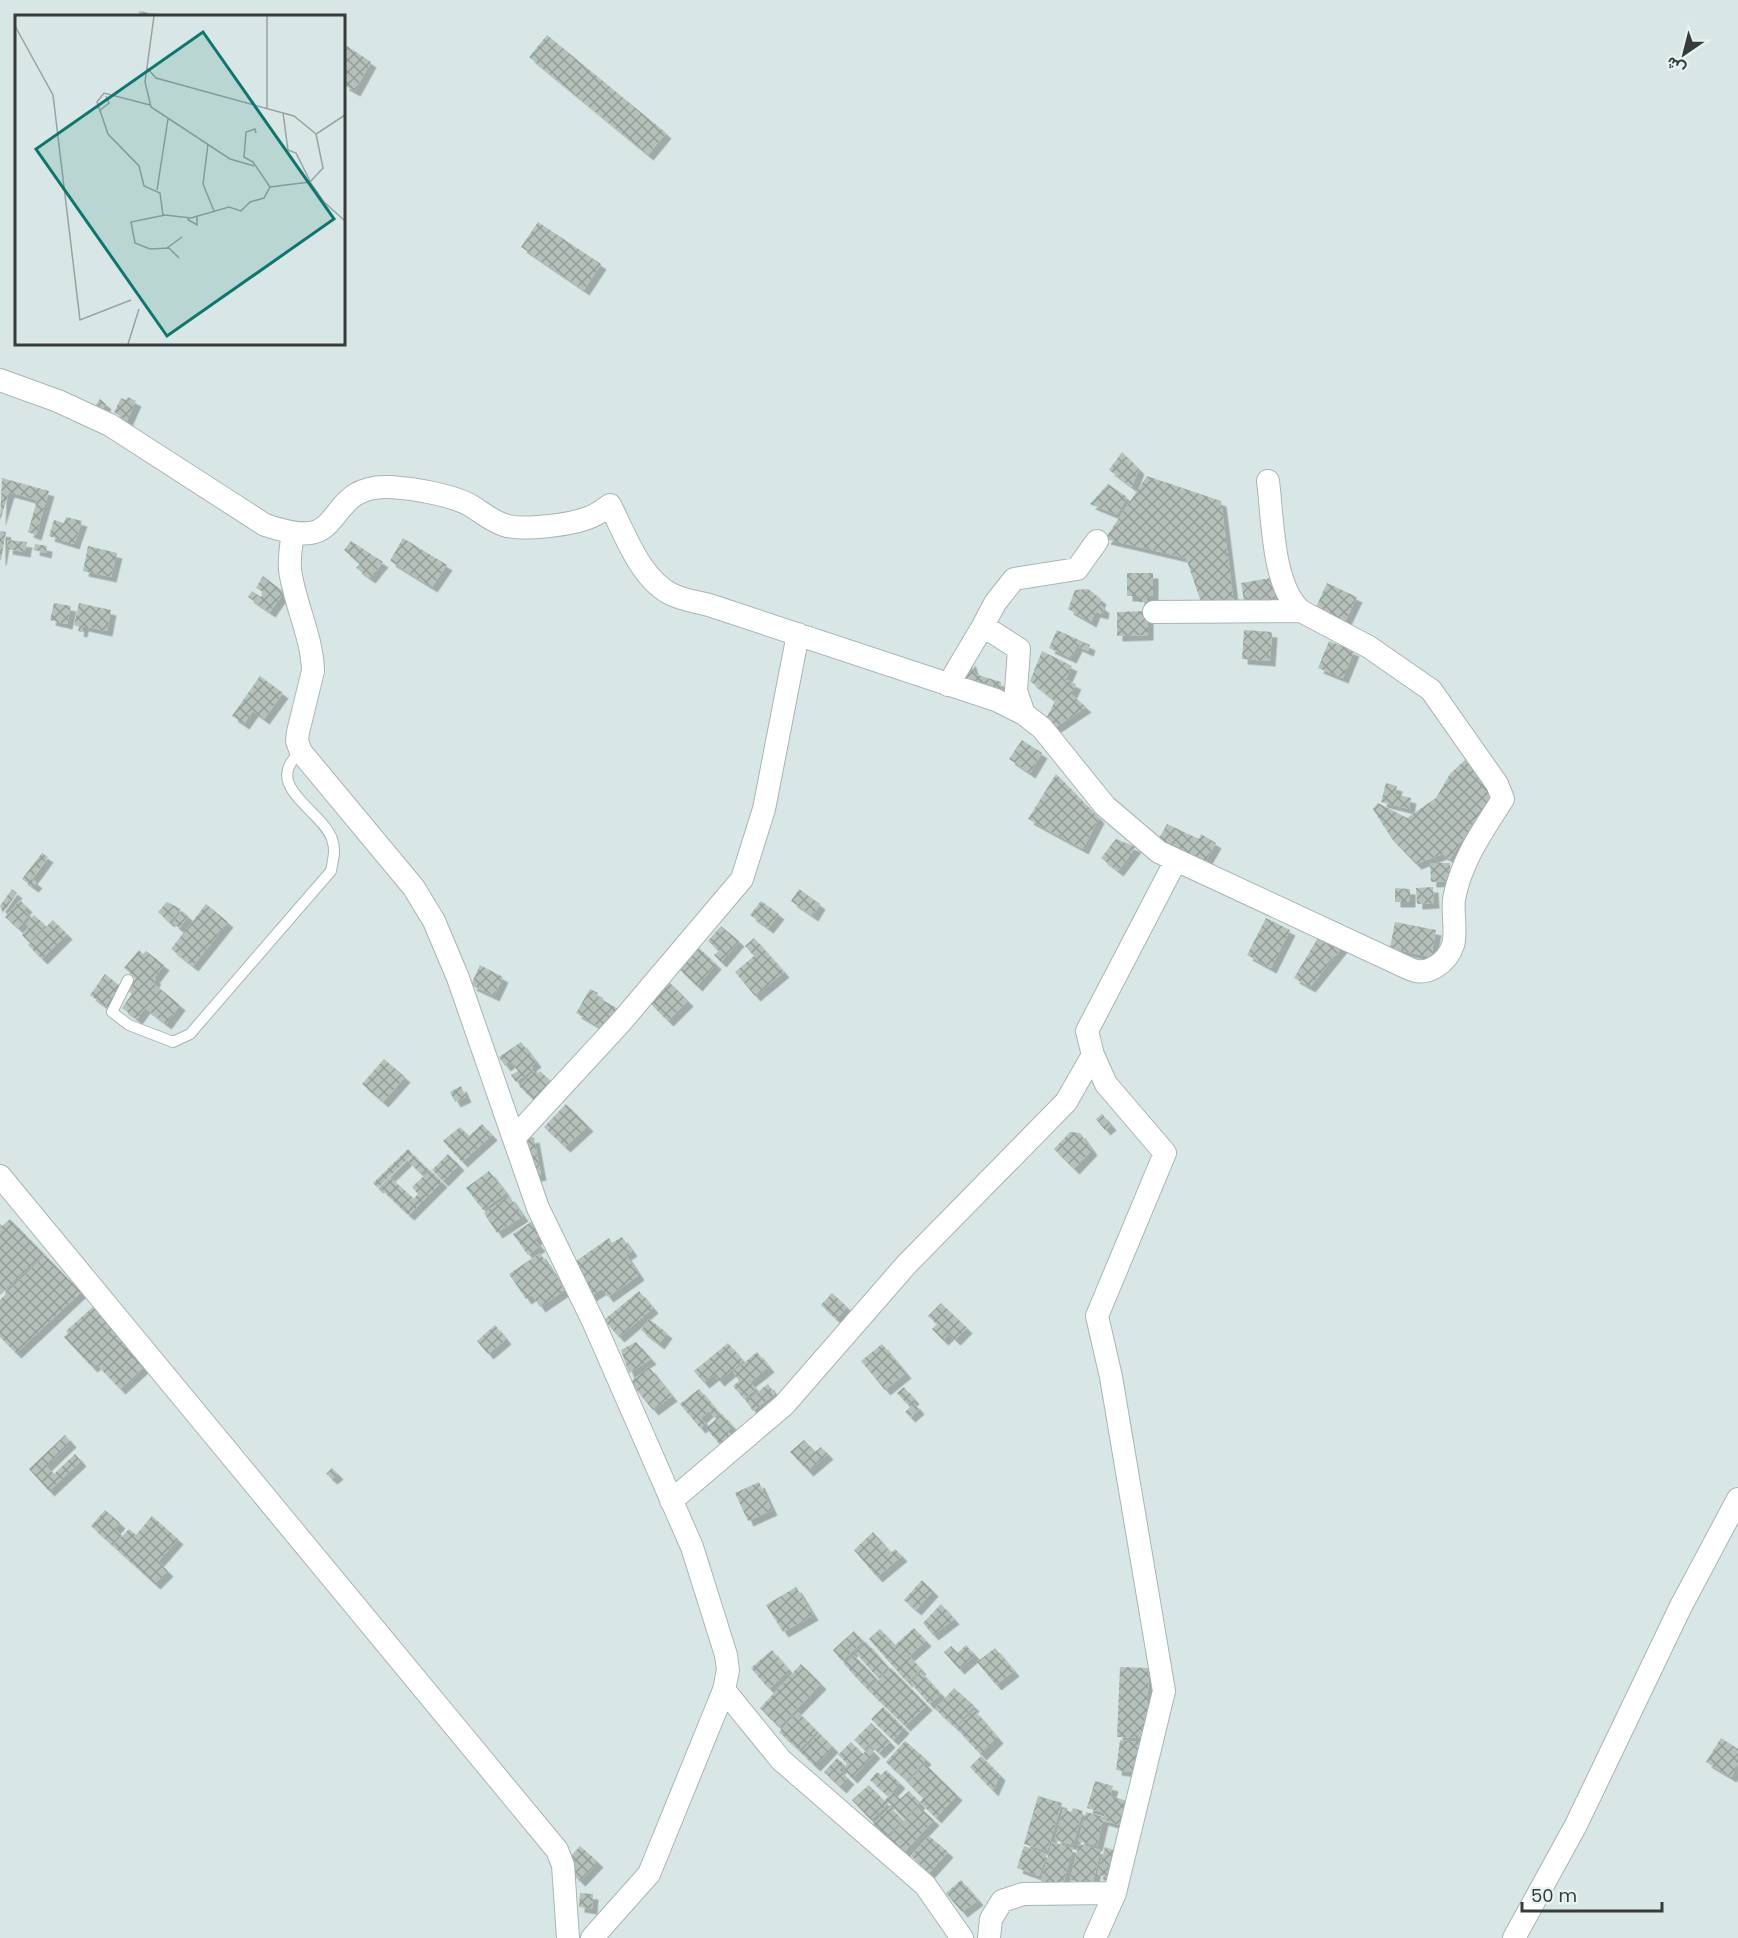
<svg xmlns="http://www.w3.org/2000/svg" width="1738" height="1938" viewBox="0 0 1738 1938" font-family="Poppins,Vazirmatn,sans-serif">
  <style>
    .building { fill: url(#building-cross-hatch); filter: url(#shadow) }
    .lines { fill: none; stroke-linecap: round; stroke-linejoin: round }
    .service-casing { stroke: #a7b5b3; stroke-width: 12 }
    .minor-casing { stroke: #a7b5b3; stroke-width: 24 }
    .service { stroke: #fff; stroke-width: 10 }
    .minor { stroke: #fff; stroke-width: 22 }
    .inset-road { fill: none; stroke: #97a3a1; stroke-width: 1.5 }
    .view { fill: #0f766e; fill-opacity: 0.15; stroke: #0f766e; stroke-width: 3 }
    .inset-edge { fill: none; stroke: #363c3c; stroke-width: 3 }
  </style>
  <defs>
    <pattern id="building-cross-hatch" width="8" height="8" patternUnits="userSpaceOnUse" patternTransform="scale(1.5)"><rect width="8" height="8" fill="#b4c0b9"/><path d="M0 0l8 8M0 8l8-8" fill="none" stroke="#939d98"/></pattern>
    <filter id="shadow"><feDropShadow dx="5.5" dy="5.5" stdDeviation="0" flood-color="#0004"/></filter>
  </defs>
  <rect width="100%" height="100%" fill="#d8e7e5"/>
  <path class="building" d="M 139,11 L 162,15 L 162,16 L 138,16 Z
    M 547,35 L 666,133 L 648,155 L 529,57 Z
    M 344,44 L 371,62 L 355,91 L 344,85 Z
    M 538,222 L 601,264 L 584,290 L 521,247 Z
    M 128,397 L 136,401 L 127,421 L 114,412 L 121,398 L 126,400 Z
    M 100,399 L 106,404 L 102,410 L 95,406 Z
    M 1122,452 L 1139,469 L 1132,487 L 1109,470 Z
    M 1147,476 L 1221,501 L 1234,604 L 1203,608 L 1186,558 L 1105,539 Z
    M 2,478 L 49,491 L 36,535 L 28,532 L 37,500 L 9,492 L 0,521 Z
    M 1108,484 L 1127,497 L 1117,515 L 1090,504 Z
    M 66,517 L 82,521 L 74,544 L 49,536 L 54,520 L 64,523 Z
    M 0,531 L 6,532 L 1,560 L 0,560 Z
    M 403,538 L 447,565 L 432,587 L 390,561 Z
    M 8,540 L 27,542 L 25,552 L 7,549 Z
    M 351,541 L 383,562 L 370,578 L 356,568 L 360,564 L 344,550 Z
    M 35,544 L 47,546 L 46,553 L 34,550 Z
    M 88,546 L 117,553 L 111,577 L 83,571 Z
    M 1127,573 L 1153,573 L 1153,596 L 1147,596 L 1147,602 L 1139,602 L 1139,596 L 1127,596 Z
    M 263,576 L 284,592 L 270,612 L 248,597 L 252,591 L 261,597 L 263,592 L 256,588 Z
    M 1271,578 L 1276,601 L 1245,607 L 1241,583 Z
    M 1327,583 L 1357,597 L 1343,626 L 1314,612 Z
    M 1088,589 L 1101,599 L 1099,604 L 1104,608 L 1103,614 L 1095,612 L 1091,622 L 1068,609 L 1075,590 Z
    M 54,603 L 71,606 L 67,624 L 50,620 Z
    M 79,603 L 111,610 L 107,631 L 83,626 L 82,632 L 78,631 L 79,627 L 74,625 Z
    M 1148,611 L 1148,635 L 1117,636 L 1117,612 Z
    M 1057,630 L 1090,645 L 1088,651 L 1077,646 L 1071,658 L 1049,648 Z
    M 1244,630 L 1272,632 L 1270,661 L 1242,659 Z
    M 1329,641 L 1354,651 L 1343,678 L 1318,668 Z
    M 1042,651 L 1072,666 L 1060,692 L 1067,680 L 1076,684 L 1071,694 L 1086,707 L 1056,727 L 1045,721 L 1055,701 L 1030,681 Z
    M 970,660 L 975,674 L 1001,682 L 1000,697 L 955,684 Z
    M 260,676 L 283,693 L 264,719 L 253,711 L 244,724 L 232,716 Z
    M 1022,740 L 1042,753 L 1030,773 L 1009,759 Z
    M 1467,758 L 1493,795 L 1450,859 L 1442,854 L 1416,864 L 1392,839 L 1373,809 L 1378,803 L 1407,818 L 1436,798 L 1450,774 Z
    M 1056,774 L 1099,818 L 1083,849 L 1028,819 Z
    M 1386,783 L 1397,786 L 1395,794 L 1411,798 L 1409,809 L 1381,802 Z
    M 1167,824 L 1199,839 L 1201,834 L 1216,843 L 1204,864 L 1157,842 Z
    M 1116,839 L 1136,847 L 1118,871 L 1101,858 Z
    M 42,853 L 48,857 L 32,879 L 37,883 L 33,887 L 22,879 Z
    M 1430,863 L 1450,863 L 1451,881 L 1431,882 Z
    M 1433,887 L 1434,903 L 1417,904 L 1416,888 Z
    M 1395,888 L 1410,889 L 1410,902 L 1395,902 Z
    M 12,889 L 17,893 L 3,913 L 0,906 Z
    M 799,889 L 820,904 L 813,916 L 791,901 Z
    M 20,900 L 27,907 L 24,910 L 29,915 L 18,928 L 5,917 Z
    M 761,901 L 779,914 L 768,928 L 750,915 Z
    M 167,902 L 181,909 L 169,922 L 158,912 Z
    M 206,904 L 228,922 L 193,966 L 171,949 Z
    M 182,911 L 188,916 L 179,928 L 173,923 Z
    M 34,915 L 45,925 L 29,942 L 22,935 L 29,927 L 26,924 Z
    M 1266,918 L 1290,930 L 1271,968 L 1247,955 Z
    M 53,920 L 67,934 L 42,959 L 28,945 Z
    M 1395,922 L 1436,930 L 1431,957 L 1390,948 Z
    M 721,926 L 739,941 L 721,962 L 714,955 L 719,951 L 708,941 Z
    M 1322,931 L 1343,946 L 1310,987 L 1294,978 Z
    M 754,938 L 784,972 L 755,996 L 735,972 L 754,956 L 745,946 Z
    M 697,946 L 716,964 L 697,986 L 678,968 Z
    M 139,950 L 143,954 L 146,951 L 164,965 L 154,978 L 156,979 L 153,983 L 180,1005 L 166,1024 L 145,1008 L 137,1019 L 122,1008 L 132,994 L 127,990 L 136,978 L 124,968 Z
    M 480,965 L 503,977 L 494,996 L 471,985 Z
    M 105,974 L 120,986 L 105,1006 L 90,995 Z
    M 668,981 L 688,1001 L 668,1021 L 648,1001 Z
    M 590,989 L 598,993 L 596,996 L 620,1010 L 607,1031 L 576,1013 Z
    M 521,1042 L 536,1062 L 531,1066 L 533,1069 L 516,1082 L 511,1075 L 518,1071 L 511,1062 L 505,1066 L 499,1057 Z
    M 384,1059 L 405,1077 L 383,1102 L 362,1084 Z
    M 534,1071 L 537,1074 L 540,1071 L 555,1085 L 537,1103 L 519,1086 Z
    M 461,1086 L 466,1097 L 455,1102 L 450,1092 Z
    M 566,1104 L 588,1126 L 565,1147 L 544,1127 Z
    M 1102,1114 L 1111,1125 L 1105,1130 L 1096,1119 Z
    M 482,1124 L 492,1135 L 462,1162 L 443,1141 L 460,1127 L 469,1136 Z
    M 1070,1132 L 1080,1133 L 1092,1150 L 1074,1169 L 1054,1149 Z
    M 534,1137 L 541,1175 L 531,1177 L 523,1139 Z
    M 408,1149 L 413,1154 L 378,1188 L 373,1183 Z
    M 448,1154 L 459,1165 L 443,1181 L 432,1170 Z
    M 413,1155 L 428,1169 L 422,1175 L 408,1161 Z
    M 430,1170 L 442,1182 L 409,1215 L 403,1210 L 418,1194 L 412,1187 Z
    M 489,1171 L 506,1193 L 483,1210 L 466,1188 Z
    M 391,1178 L 413,1198 L 402,1209 L 381,1189 Z
    M 509,1196 L 523,1216 L 497,1233 L 484,1213 Z
    M 10,1219 L 44,1254 L 0,1295 L 0,1224 L 2,1226 Z
    M 534,1220 L 544,1234 L 535,1240 L 540,1246 L 528,1255 L 513,1234 Z
    M 622,1237 L 632,1251 L 626,1255 L 639,1275 L 608,1297 L 602,1289 L 591,1296 L 569,1266 L 609,1238 L 612,1243 Z
    M 540,1253 L 565,1290 L 540,1307 L 532,1295 L 526,1299 L 509,1274 Z
    M 45,1255 L 81,1292 L 16,1353 L 0,1337 L 0,1300 Z
    M 639,1291 L 653,1308 L 619,1337 L 604,1320 Z
    M 832,1293 L 847,1307 L 836,1319 L 821,1305 Z
    M 941,1303 L 967,1328 L 955,1340 L 949,1334 L 943,1340 L 932,1329 L 937,1324 L 928,1316 Z
    M 95,1305 L 106,1317 L 103,1320 L 145,1366 L 120,1389 L 96,1364 L 92,1367 L 64,1337 L 68,1333 L 66,1331 Z
    M 649,1319 L 667,1333 L 659,1344 L 641,1330 Z
    M 495,1325 L 506,1339 L 488,1354 L 477,1341 Z
    M 636,1342 L 651,1359 L 629,1373 L 621,1350 Z
    M 728,1343 L 743,1361 L 719,1381 L 714,1375 L 704,1383 L 694,1371 Z
    M 882,1344 L 906,1373 L 885,1390 L 861,1361 Z
    M 757,1352 L 769,1367 L 750,1382 L 756,1389 L 744,1399 L 733,1386 L 739,1381 L 733,1372 Z
    M 649,1367 L 672,1396 L 653,1410 L 630,1382 Z
    M 768,1384 L 775,1394 L 753,1411 L 746,1401 Z
    M 904,1387 L 914,1399 L 907,1404 L 897,1393 Z
    M 699,1389 L 719,1413 L 714,1417 L 709,1411 L 701,1418 L 706,1424 L 700,1428 L 680,1404 Z
    M 914,1403 L 919,1409 L 910,1417 L 905,1412 Z
    M 722,1414 L 733,1427 L 728,1431 L 733,1436 L 721,1446 L 706,1428 Z
    M 65,1435 L 71,1442 L 46,1466 L 54,1474 L 75,1454 L 81,1461 L 49,1491 L 29,1469 Z
    M 804,1440 L 815,1452 L 821,1447 L 828,1454 L 808,1471 L 790,1452 Z
    M 332,1468 L 338,1474 L 332,1479 L 326,1474 Z
    M 759,1482 L 772,1510 L 748,1521 L 735,1493 Z
    M 105,1510 L 120,1523 L 115,1529 L 121,1535 L 112,1545 L 91,1526 Z
    M 152,1516 L 178,1539 L 158,1562 L 168,1571 L 155,1584 L 113,1546 L 129,1529 L 136,1535 Z
    M 873,1532 L 891,1553 L 895,1549 L 902,1556 L 877,1577 L 854,1550 Z
    M 922,1580 L 933,1591 L 916,1610 L 904,1600 Z
    M 796,1587 L 813,1615 L 783,1632 L 766,1605 Z
    M 941,1604 L 954,1619 L 933,1635 L 923,1623 Z
    M 914,1628 L 926,1641 L 909,1656 L 921,1669 L 907,1682 L 869,1639 L 880,1629 L 895,1645 Z
    M 854,1631 L 863,1641 L 842,1661 L 833,1650 Z
    M 866,1642 L 888,1667 L 877,1677 L 855,1652 Z
    M 966,1645 L 975,1655 L 959,1669 L 944,1652 L 951,1646 L 958,1653 Z
    M 995,1648 L 1014,1671 L 996,1685 L 977,1662 Z
    M 772,1650 L 790,1671 L 769,1689 L 751,1668 Z
    M 854,1655 L 875,1677 L 865,1687 L 844,1664 Z
    M 801,1664 L 821,1684 L 779,1727 L 760,1708 Z
    M 1120,1667 L 1149,1668 L 1146,1738 L 1117,1737 Z
    M 891,1668 L 927,1705 L 905,1726 L 868,1690 Z
    M 921,1672 L 941,1694 L 929,1704 L 910,1682 Z
    M 954,1688 L 974,1706 L 955,1727 L 935,1709 Z
    M 883,1707 L 904,1728 L 893,1740 L 871,1719 Z
    M 974,1710 L 998,1738 L 981,1755 L 956,1728 Z
    M 798,1712 L 817,1731 L 799,1750 L 779,1732 Z
    M 871,1723 L 890,1742 L 879,1753 L 869,1744 L 864,1749 L 854,1740 Z
    M 819,1733 L 833,1747 L 815,1766 L 801,1753 Z
    M 1721,1738 L 1738,1749 L 1738,1765 L 1731,1777 L 1706,1762 Z
    M 1120,1740 L 1144,1743 L 1139,1773 L 1116,1770 Z
    M 905,1741 L 926,1759 L 907,1781 L 886,1762 Z
    M 851,1742 L 863,1754 L 869,1747 L 875,1753 L 852,1778 L 844,1770 L 847,1763 L 838,1755 Z
    M 981,1756 L 1000,1775 L 993,1791 L 970,1767 Z
    M 837,1758 L 844,1764 L 839,1770 L 849,1779 L 841,1788 L 824,1772 Z
    M 925,1764 L 957,1795 L 936,1818 L 920,1802 L 930,1791 L 922,1797 L 908,1783 Z
    M 886,1770 L 900,1783 L 888,1796 L 870,1780 L 877,1772 L 881,1775 Z
    M 1095,1781 L 1113,1786 L 1110,1796 L 1131,1802 L 1123,1826 L 1103,1820 L 1097,1846 L 1078,1841 L 1086,1812 L 1104,1817 L 1105,1813 L 1087,1808 Z
    M 869,1785 L 884,1801 L 893,1792 L 900,1799 L 909,1791 L 920,1803 L 904,1819 L 889,1803 L 871,1820 L 852,1800 Z
    M 1038,1796 L 1062,1803 L 1047,1851 L 1024,1844 Z
    M 918,1806 L 934,1820 L 903,1853 L 888,1839 Z
    M 890,1807 L 903,1820 L 886,1837 L 873,1824 Z
    M 1073,1808 L 1083,1811 L 1073,1845 L 1055,1840 L 1063,1809 L 1071,1812 Z
    M 929,1836 L 948,1852 L 929,1873 L 911,1856 Z
    M 1052,1842 L 1073,1848 L 1062,1888 L 1041,1881 Z
    M 1079,1844 L 1101,1850 L 1092,1885 L 1070,1880 Z
    M 580,1846 L 598,1862 L 580,1881 L 563,1865 Z
    M 1024,1846 L 1047,1854 L 1039,1876 L 1017,1868 Z
    M 1105,1847 L 1123,1853 L 1114,1880 L 1097,1874 Z
    M 961,1880 L 978,1900 L 962,1912 L 946,1893 Z
    M 580,1893 L 593,1894 L 592,1909 L 579,1907 Z"/>
  <g class="lines">
    <defs>
      <path id="service" d="M 128,980 L 112,1012 L 129,1025 L 173,1042 L 190,1034 L 331,871 C 333,860 336,850 332,839 C 322,810 260,785 301,752"/>
      <path id="minor" d="M 0,380 L 58,401 L 110,425 L 265,525 C 279,529 295,535 310,533 C 341,529 336,485 389,487 C 411,488 455,495 473,507 C 484,514 492,521 504,525 C 522,531 572,525 590,517 C 597,515 604,509 610,505 C 625,534 641,581 673,595 C 684,600 697,602 709,605 L 996,700 L 1024,714 L 1042,728 L 1105,806 L 1159,852 L 1410,969 C 1427,977 1447,963 1453,945 C 1457,931 1452,913 1454,899 C 1461,861 1483,830 1503,799 L 1497,784 L 1431,690 L 1369,647 L 1301,611 C 1272,586 1273,519 1268,481
        M 293,533 C 291,545 289,558 290,570 C 295,605 312,636 313,671 L 298,732 L 297,741 L 301,752 L 414,888 L 434,921 L 458,978 L 538,1208 L 593,1321 L 692,1547 L 726,1655 L 728,1670 L 724,1690 L 649,1874 L 592,1938
        M 1154,612 L 1301,611
        M 983,626 L 995,603 L 1014,579 L 1077,569 L 1097,541
        M 948,685 L 983,626 L 1019,649 L 1016,691 L 1024,714
        M 514,1138 L 621,1022 L 742,879 L 764,809 L 798,634
        M 0,1176 L 557,1850 L 563,1865 L 568,1938
        M 671,1501 L 784,1405 L 906,1265 L 1066,1102 L 1093,1055
        M 724,1690 L 781,1760 L 925,1885 L 962,1938
        M 989,1938 L 991,1919 L 1002,1901 L 1023,1894 L 1115,1893
        M 1095,1938 L 1115,1893 L 1164,1691 L 1111,1377 L 1097,1316 L 1165,1153 L 1106,1084 L 1093,1055 L 1087,1031 L 1175,862
        M 1514,1938 L 1576,1825 L 1681,1606 L 1738,1499"/>
    </defs>
    <use href="#service" class="service-casing"/>
    <use href="#minor" class="minor-casing"/>
    <use href="#service" class="service"/>
    <use href="#minor" class="minor"/>
  </g>
  <g transform="translate(15 15)">
    <rect width="330" height="330" fill="#d8e7e5"/>
    <path class="inset-road" d="M 139,1 L 130,67 L 136,92 L 215,144 L 239,151M 0,11 L 38,80 L 65,305 L 116,285M 132,53 L 141,63 L 279,101 L 301,119M 135,90 L 89,78 L 82,87 L 93,119 L 124,151 L 129,171 L 145,178 L 148,200M 252,93 L 252,1M 84,96 L 94,88 L 91,81M 268,98 L 273,135 L 281,138 L 295,166M 330,100 L 301,119 L 308,153 L 295,167 L 309,187 L 330,206M 241,118 L 240,114 L 231,117 L 229,142 L 238,147 L 255,172M 193,129 L 188,169 L 199,196M 142,175 L 153,104M 172,204 L 182,210 L 182,202M 152,233 L 167,222M 164,243 L 154,233 L 135,234 L 120,228 L 116,207 L 150,200 L 176,203 L 214,192 L 226,196 L 235,187 L 249,183 L 255,172 L 295,167M 113,329 L 124,294"/>
    <path class="view" d="M 188,17 L 319,204 L 152,321 L 21,134 Z"/>
    <rect width="330" height="330" class="inset-edge"/>
  </g>
  <g transform="translate(1684 54) rotate(215)" stroke="#e5f4f2" stroke-width="4.5" paint-order="stroke">
  <path d="M0-4.5L10 22L0 15L-10 22Z" fill="#363c3c"/>
  <text y="-9" font-size="16" font-weight="bold" text-anchor="middle" fill="#363c3c">ش</text>
  </g>
  <path d="M1522 1902v9h140v-9" fill="none" stroke="#363c3c" stroke-width="3"/>
  <text x="1531" y="1902" font-size="18" fill="#363c3c" stroke="#e5f4f2" stroke-width="4.5" paint-order="stroke">50 m</text>
</svg>
